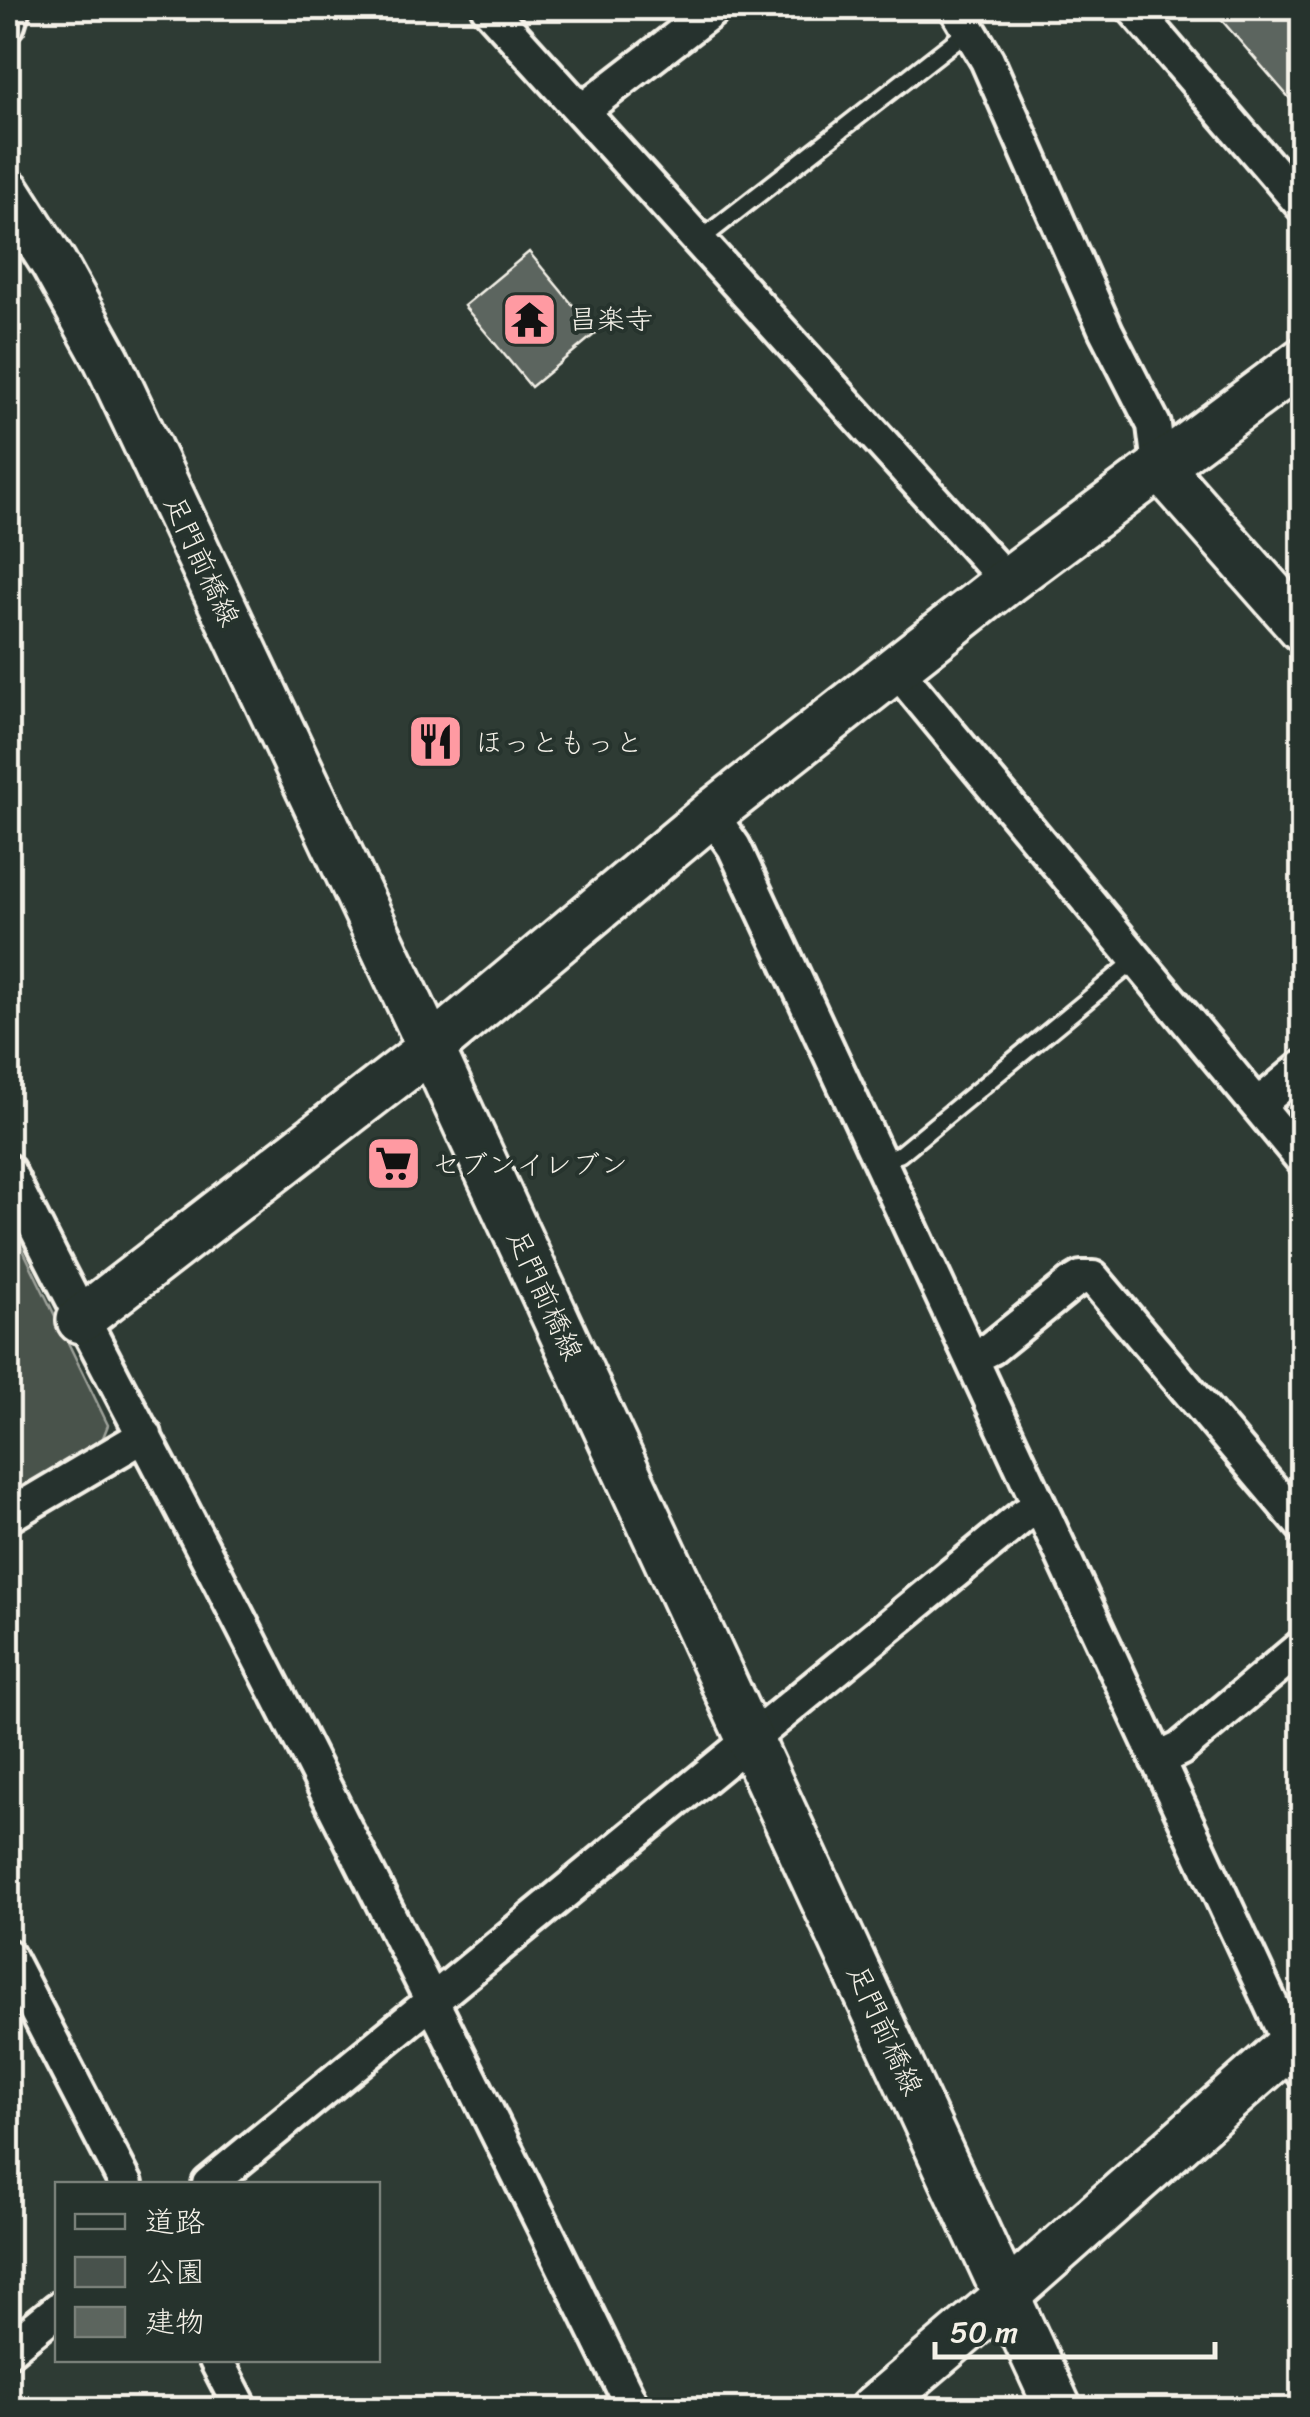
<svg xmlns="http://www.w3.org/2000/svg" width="1310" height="2417" viewBox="0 0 1310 2417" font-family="Sriracha,'Klee One',sans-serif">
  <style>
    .green { fill: #48524c; stroke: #9ea29a; stroke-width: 2.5 }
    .building { fill: #5c655e; stroke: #f4f1e8; stroke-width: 2.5 }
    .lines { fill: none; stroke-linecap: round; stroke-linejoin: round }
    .lane-casing { stroke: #f4f1e8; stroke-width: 22 }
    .street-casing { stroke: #f4f1e8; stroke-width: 40 }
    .secondary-casing { stroke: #f4f1e8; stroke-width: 52 }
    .lane { stroke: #26332d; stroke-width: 15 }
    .street { stroke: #26332d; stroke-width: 32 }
    .secondary { stroke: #26332d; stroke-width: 45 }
    .labels { text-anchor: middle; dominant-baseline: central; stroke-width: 8; stroke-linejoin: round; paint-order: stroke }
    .poi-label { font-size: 28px; fill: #f4f1e8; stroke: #26332d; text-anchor: start }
    .street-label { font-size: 28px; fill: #f4f1e8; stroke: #26332d }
  </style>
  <rect width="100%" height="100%" fill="#2e3b34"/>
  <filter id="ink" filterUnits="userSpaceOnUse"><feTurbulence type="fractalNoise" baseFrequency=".01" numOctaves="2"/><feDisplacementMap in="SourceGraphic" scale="20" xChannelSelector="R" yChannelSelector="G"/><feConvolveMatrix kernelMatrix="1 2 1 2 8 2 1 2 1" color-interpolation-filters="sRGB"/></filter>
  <g filter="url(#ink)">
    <path class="green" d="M 8,1219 L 108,1425 L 100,1445 L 8,1496 Z"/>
    <path class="building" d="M 1211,8 L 1302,8 L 1302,92 L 1292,101 Z
      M 529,252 L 596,333 L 531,387 L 464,306 Z"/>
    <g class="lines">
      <defs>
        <path id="lane" d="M 700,240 L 969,30
          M 880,1160 L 900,1154 L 1137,959"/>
        <path id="street" d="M 488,8 L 1007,581
          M 956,8 L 987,60 L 1106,331 L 1154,425 L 1159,466
          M 1133,8 L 1302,205
          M 8,24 L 13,8
          M 583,110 L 715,8
          M 895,668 L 1302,1159
          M 711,814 L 734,847 L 1302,2071
          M 1258,1105 L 1302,1068
          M 8,1171 C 75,1309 149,1443 219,1580 C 360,1855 498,2132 634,2410
          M 972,1358 L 992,1348 L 1071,1284 L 1081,1278 L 1093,1278 L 1302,1525
          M 8,1516 L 145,1435
          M 1157,1760 L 1180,1749 L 1302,1646
          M 8,1956 L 126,2184
          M 209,2184 L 1023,1516 L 1039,1507
          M 8,2350 L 58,2309
          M 216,2360 L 242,2410"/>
        <path id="secondary" d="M 8,192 L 54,264 L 107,360 L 431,1048 L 1059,2410
          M 1159,466 L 1302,628
          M 80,1320 L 431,1048 L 711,814 L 1007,581 L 1302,361
          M 872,2410 L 1007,2295 L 1302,2034"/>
      </defs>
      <use href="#lane" class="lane-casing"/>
      <use href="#street" class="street-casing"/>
      <use href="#secondary" class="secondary-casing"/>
      <use href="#lane" class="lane"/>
      <use href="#street" class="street"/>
      <use href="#secondary" class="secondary"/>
    </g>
  </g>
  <defs>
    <symbol id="temple-square" viewBox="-11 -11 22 22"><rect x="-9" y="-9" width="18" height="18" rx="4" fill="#ff9aa2" stroke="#26332d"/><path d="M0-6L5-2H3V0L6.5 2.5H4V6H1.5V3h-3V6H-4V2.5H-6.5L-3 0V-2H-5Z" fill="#111"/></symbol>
    <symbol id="restaurant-square" viewBox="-11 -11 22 22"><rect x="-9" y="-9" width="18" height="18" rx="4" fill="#ff9aa2" stroke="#26332d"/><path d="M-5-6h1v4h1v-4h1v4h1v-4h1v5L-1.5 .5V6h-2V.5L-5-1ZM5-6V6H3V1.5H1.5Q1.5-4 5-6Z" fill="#111"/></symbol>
    <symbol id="supermarket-square" viewBox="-11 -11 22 22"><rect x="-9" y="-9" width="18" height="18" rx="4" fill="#ff9aa2" stroke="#26332d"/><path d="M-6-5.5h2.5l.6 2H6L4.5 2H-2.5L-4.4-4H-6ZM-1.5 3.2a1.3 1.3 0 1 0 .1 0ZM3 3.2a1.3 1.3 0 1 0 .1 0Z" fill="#111"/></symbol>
  </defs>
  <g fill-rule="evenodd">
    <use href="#temple-square" x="498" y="288" width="63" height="63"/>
    <use href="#restaurant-square" x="404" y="710" width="63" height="63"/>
    <use href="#supermarket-square" x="362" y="1132" width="63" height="63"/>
  </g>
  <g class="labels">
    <g class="poi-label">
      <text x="569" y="319">昌楽寺</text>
      <text x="475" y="742">ほっともっと</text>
      <text x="432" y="1164">セブンイレブン</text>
    </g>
    <g class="street-label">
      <text transform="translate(202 561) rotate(65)">足門前橋線</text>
      <text transform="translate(545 1295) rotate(65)">足門前橋線</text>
      <text transform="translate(885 2030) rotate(65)">足門前橋線</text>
    </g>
  </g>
  <rect width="1310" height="2417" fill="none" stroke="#26332d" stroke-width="40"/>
  <rect x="20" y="20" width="1270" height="2377" fill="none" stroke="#f4f1e8" stroke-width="4" filter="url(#ink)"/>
  <rect x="55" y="2182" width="325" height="180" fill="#26332d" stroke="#787f78" stroke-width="2.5"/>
  <rect x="75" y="2214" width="50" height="15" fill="#26332d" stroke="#787f78" stroke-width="2.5"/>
  <text x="145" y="2232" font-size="30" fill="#f4f1e8">道路</text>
  <rect x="75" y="2257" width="50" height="30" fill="#48524c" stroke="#787f78" stroke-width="2.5"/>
  <text x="145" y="2282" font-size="30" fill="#f4f1e8">公園</text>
  <rect x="75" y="2307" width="50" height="30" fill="#5c655e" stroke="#787f78" stroke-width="2.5"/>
  <text x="145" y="2332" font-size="30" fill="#f4f1e8">建物</text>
  <path d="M935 2342v15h280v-15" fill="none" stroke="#f4f1e8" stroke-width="5"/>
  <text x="950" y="2342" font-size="30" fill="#f4f1e8" stroke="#26332d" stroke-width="8" paint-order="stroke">50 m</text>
</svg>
